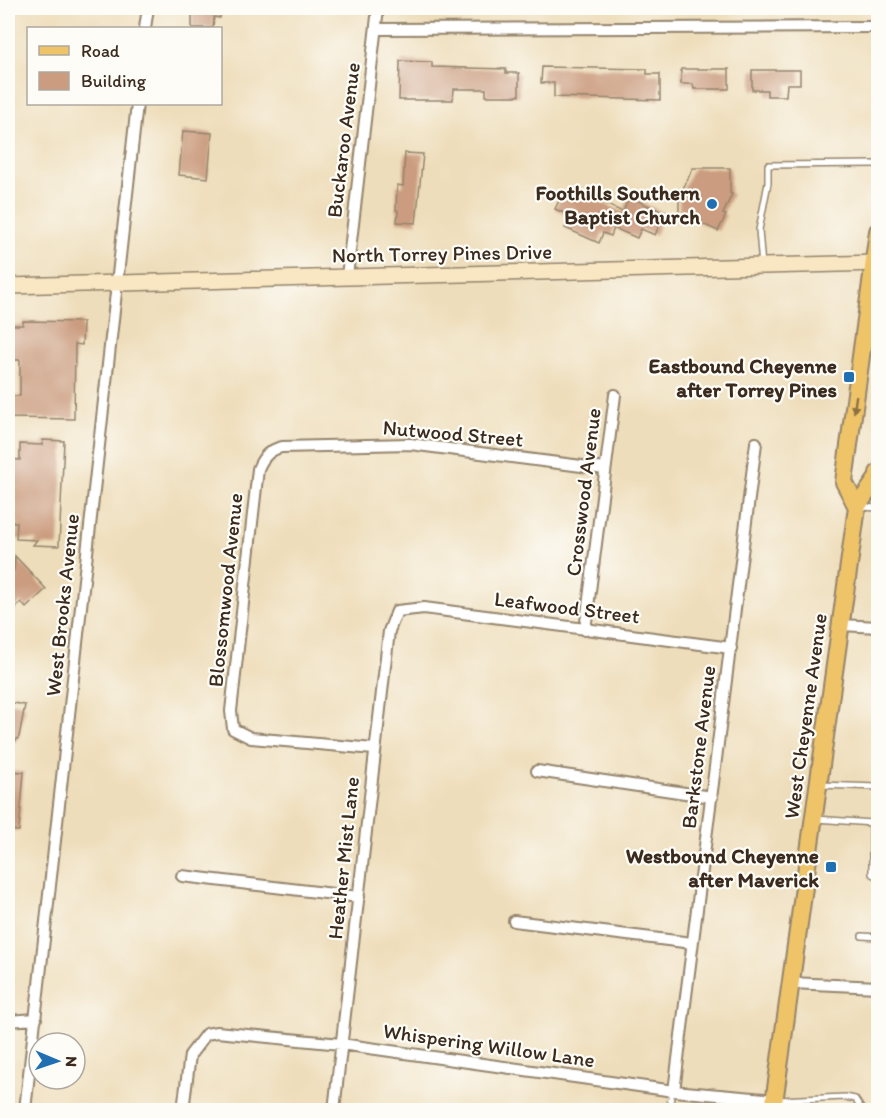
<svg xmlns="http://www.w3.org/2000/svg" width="886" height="1118" viewBox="0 0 886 1118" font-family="Itim,sans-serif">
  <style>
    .building { fill: #cb9c7f }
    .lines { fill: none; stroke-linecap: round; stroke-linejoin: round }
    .service-casing { stroke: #94846c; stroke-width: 8 }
    .minor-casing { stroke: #94846c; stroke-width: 14 }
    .secondary-casing { stroke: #94846c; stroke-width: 18 }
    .primary-casing { stroke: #94846c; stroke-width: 20 }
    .service { stroke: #fff; stroke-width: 5 }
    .minor { stroke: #fff; stroke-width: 10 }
    .secondary { stroke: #f9e7c3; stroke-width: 15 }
    .primary { stroke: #efc469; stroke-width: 16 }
    .oneway { fill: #8c6f40 }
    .poi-dot { fill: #1f6fb2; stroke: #fdfcf7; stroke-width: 2 }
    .labels { text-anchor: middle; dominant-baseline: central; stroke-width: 4.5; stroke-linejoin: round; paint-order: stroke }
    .street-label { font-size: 21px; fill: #3b2a1e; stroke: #fdfcf7 }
    .poi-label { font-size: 21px; font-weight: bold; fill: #3b2a1e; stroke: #fdfcf7; text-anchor: end }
  </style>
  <rect width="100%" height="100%" fill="#fdfcf7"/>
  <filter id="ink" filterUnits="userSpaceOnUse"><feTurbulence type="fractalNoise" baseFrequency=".0167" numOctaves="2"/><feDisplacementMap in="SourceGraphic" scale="12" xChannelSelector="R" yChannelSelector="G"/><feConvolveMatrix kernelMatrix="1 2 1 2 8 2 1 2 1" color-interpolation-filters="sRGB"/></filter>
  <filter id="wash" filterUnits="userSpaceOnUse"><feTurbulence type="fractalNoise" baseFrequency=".008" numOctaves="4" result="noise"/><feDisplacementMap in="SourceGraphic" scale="24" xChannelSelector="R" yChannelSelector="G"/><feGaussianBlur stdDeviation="1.35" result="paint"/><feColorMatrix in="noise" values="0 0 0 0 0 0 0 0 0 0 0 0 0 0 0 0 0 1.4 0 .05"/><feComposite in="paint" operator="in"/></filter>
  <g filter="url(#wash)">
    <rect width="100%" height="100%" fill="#eeddba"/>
    <g id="blocks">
      <path class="building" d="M 192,8 L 221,8 L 220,18 L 214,17 L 213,28 L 192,28 Z
        M 400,61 L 432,62 L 432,67 L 506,69 L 506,73 L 519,73 L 519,96 L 486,96 L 486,89 L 454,89 L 453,100 L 399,100 Z
        M 542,67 L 647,69 L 647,74 L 660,74 L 660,100 L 554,97 L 554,83 L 541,83 Z
        M 681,69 L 729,69 L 729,89 L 694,89 L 693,84 L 681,84 Z
        M 752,70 L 800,70 L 800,84 L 787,84 L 786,96 L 767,96 L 767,90 L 752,90 Z
        M 183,131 L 212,133 L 208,178 L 179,175 Z
        M 405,153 L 423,154 L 416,223 L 397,222 L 398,211 L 396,210 L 397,185 L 403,186 Z
        M 693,168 L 730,168 L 730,193 L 732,194 L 723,214 L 726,215 L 718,231 L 694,220 L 687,220 L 679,216 L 679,197 Z
        M 563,192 L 579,199 L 581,193 L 623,212 L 629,197 L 665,213 L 655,235 L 641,229 L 637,238 L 614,228 L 611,236 L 603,233 L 599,243 L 565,228 L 571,216 L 555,209 Z
        M 23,321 L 83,322 L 82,345 L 75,344 L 74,419 L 8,418 L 8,396 L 20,396 L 20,360 L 8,360 L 8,325 L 23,325 Z
        M 43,440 L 64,441 L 59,546 L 33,545 L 37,540 L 16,539 L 17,522 L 8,522 L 8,459 L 20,460 L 20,444 L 42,445 Z
        M 15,556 L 46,589 L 26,608 L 21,602 L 8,615 L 8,563 L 14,570 Z
        M 8,702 L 25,705 L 19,737 L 8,749 Z
        M 8,771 L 24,772 L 19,831 L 8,830 Z"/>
    </g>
  </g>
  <g filter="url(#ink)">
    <use href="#blocks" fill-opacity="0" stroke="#94846c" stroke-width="1.5"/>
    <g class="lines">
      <defs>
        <path id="service" d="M 762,266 L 759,230 L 768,183 L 768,165 L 878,164
          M 862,507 L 878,508
          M 820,785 L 878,787
          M 816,819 L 872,823 L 872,874 L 878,877
          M 862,936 L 878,937
          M 778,1100 L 845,1097 L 855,1099 L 862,1110
          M 669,1110 L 672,1091"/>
        <path id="minor" d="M 145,28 L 148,8
          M 376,29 L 878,27
          M 347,276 L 378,8
          M 841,625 L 878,627
          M 585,630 L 615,395
          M 374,749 L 251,738 L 233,729 L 231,711 L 258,469 C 263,457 269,450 282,447 L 410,444 L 605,469
          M 537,771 L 712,797
          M 182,876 L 359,897
          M 514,921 L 692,943
          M 791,983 L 878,987
          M 8,1021 L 36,1019
          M 674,1091 L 756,443
          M 25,1110 L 137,104
          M 183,1110 L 190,1055 L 206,1034 L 217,1032 L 341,1044 L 674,1091 L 775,1100
          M 334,1110 L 389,631 L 397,611 L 424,608 L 731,648"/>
        <path id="secondary" d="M 8,286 L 878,263"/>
        <path id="primary" d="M 857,507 L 844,482 L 878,231
          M 773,1110 L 857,507 L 878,477 L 878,473"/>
      </defs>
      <use href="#service" class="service-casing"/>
      <use href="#minor" class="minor-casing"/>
      <use href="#secondary" class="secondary-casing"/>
      <use href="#primary" class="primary-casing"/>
      <use href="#service" class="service"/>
      <use href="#minor" class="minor"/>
      <use href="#secondary" class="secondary"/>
      <use href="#primary" class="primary"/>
    </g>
    <defs><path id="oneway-solid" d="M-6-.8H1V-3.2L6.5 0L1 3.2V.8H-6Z" transform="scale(1.5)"/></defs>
    <use class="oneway" href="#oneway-solid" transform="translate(855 404) rotate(98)"/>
  </g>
  <g class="poi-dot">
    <circle cx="712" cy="204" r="6"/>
    <rect x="843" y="371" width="12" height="12" rx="3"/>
    <rect x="825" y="861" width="12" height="12" rx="3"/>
  </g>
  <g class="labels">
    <g class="street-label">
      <text transform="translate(343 140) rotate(-83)">Buckaroo Avenue</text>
      <text transform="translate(442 253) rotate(-1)">North Torrey Pines Drive</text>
      <text transform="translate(453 433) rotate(5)">Nutwood Street</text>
      <text transform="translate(583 492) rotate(-83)">Crosswood Avenue</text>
      <text transform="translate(225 590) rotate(-84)">Blossomwood Avenue</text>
      <text transform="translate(62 605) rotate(-84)">West Brooks Avenue</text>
      <text transform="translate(567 607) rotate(7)">Leafwood Street</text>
      <text transform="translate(805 716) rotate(-82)">West Cheyenne Avenue</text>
      <text transform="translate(698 747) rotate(-83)">Barkstone Avenue</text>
      <text transform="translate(343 858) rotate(-84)">Heather Mist Lane</text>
      <text transform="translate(489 1045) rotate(8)">Whispering Willow Lane</text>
    </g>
    <g class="poi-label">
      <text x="700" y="192">Foothills Southern<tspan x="700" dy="24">Baptist Church</tspan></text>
      <text x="837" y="365">Eastbound Cheyenne<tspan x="837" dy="24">after Torrey Pines</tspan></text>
      <text x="819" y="855">Westbound Cheyenne<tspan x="819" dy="24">after Maverick</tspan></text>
    </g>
  </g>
  <rect width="886" height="1118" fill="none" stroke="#fdfcf7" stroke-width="30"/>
  <rect x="27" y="27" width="195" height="78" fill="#fdfcf7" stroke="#afa8a0" stroke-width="1.5"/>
  <rect x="39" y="46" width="30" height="9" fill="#efc469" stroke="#afa8a0" stroke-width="1.5"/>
  <text x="81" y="57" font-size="18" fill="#3b2a1e">Road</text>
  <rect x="39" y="72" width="30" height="18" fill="#cb9c7f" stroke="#afa8a0" stroke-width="1.5"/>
  <text x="81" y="87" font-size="18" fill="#3b2a1e">Building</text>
  <g transform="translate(57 1061) rotate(92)"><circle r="28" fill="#fdfcf7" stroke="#afa8a0" stroke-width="1.5"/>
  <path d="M0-4.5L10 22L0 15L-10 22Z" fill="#1f6fb2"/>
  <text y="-9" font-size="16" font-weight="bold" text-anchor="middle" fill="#3b2a1e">N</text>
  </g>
</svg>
